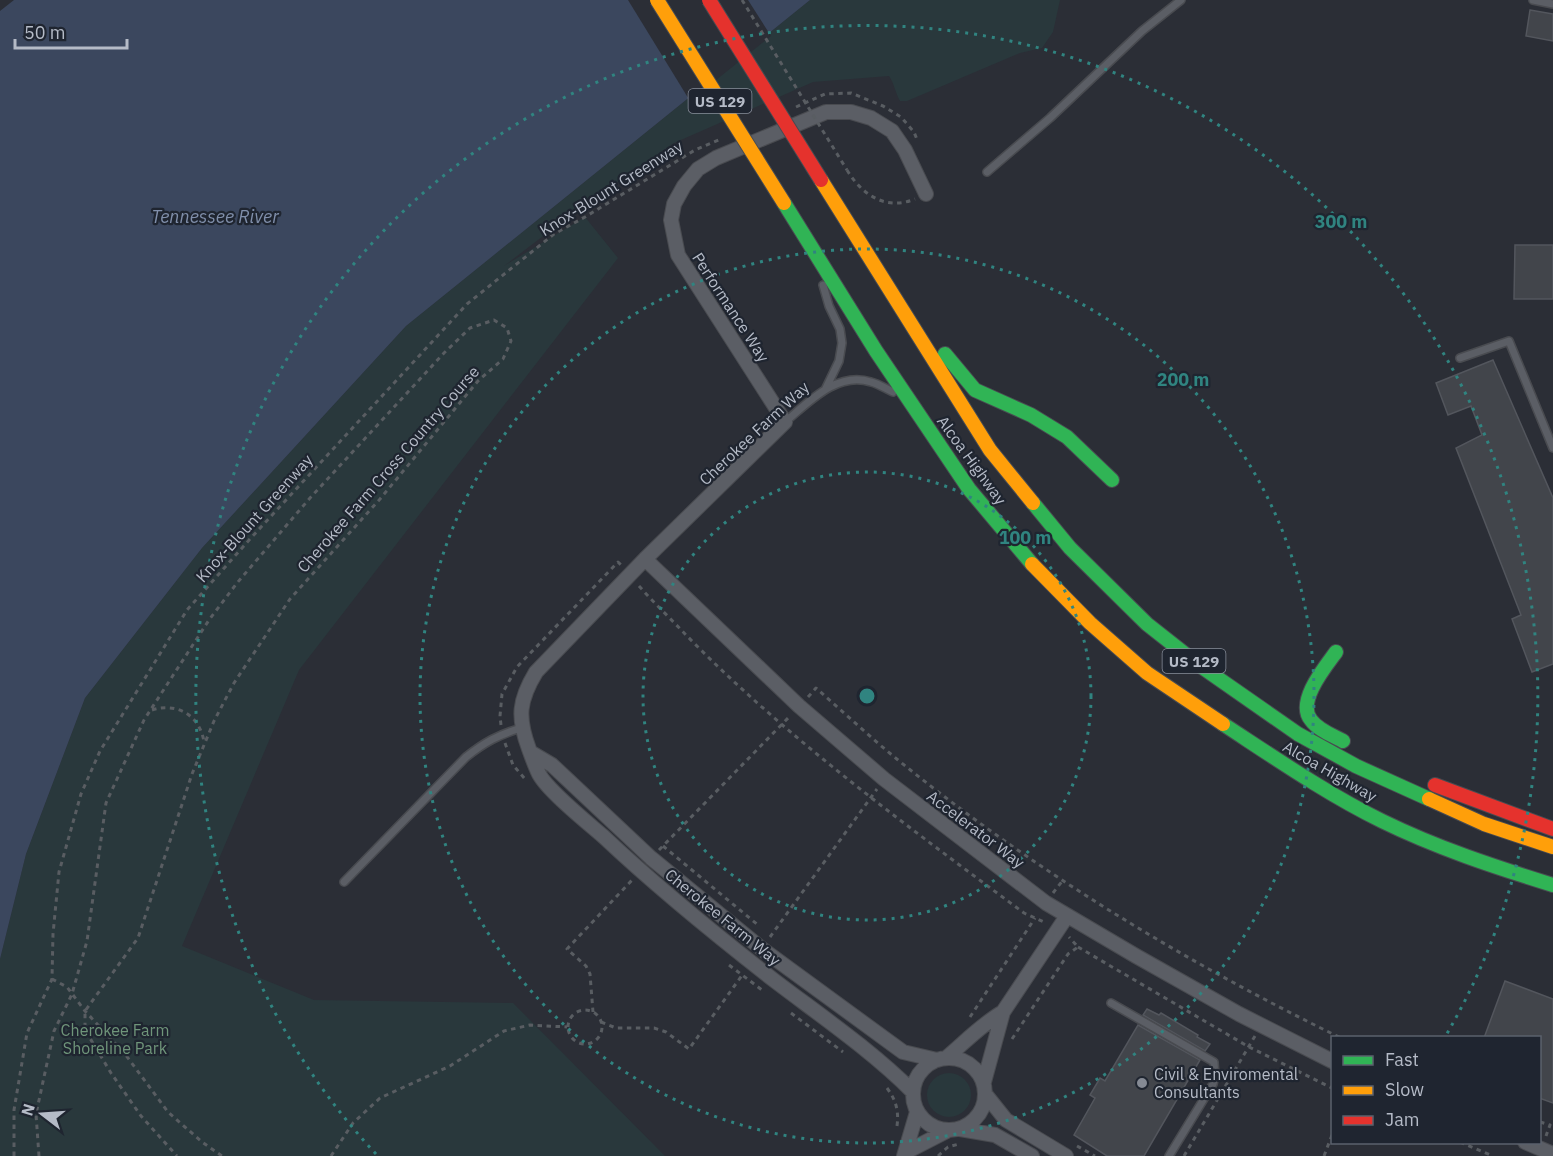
<svg xmlns="http://www.w3.org/2000/svg" width="1553" height="1156" viewBox="0 0 1553 1156" font-family="'IBM Plex Sans',sans-serif">
  <style>
    .green { fill: #29383c }
    .water { fill: #3b475e }
    .pier { fill: #2b2e36 }
    .building { fill: #42454b; stroke: #53565d; stroke-width: 1.5 }
    .lines { fill: none; stroke-linecap: round; stroke-linejoin: round }
    .lane-casing { stroke: #494b50; stroke-width: 10 }
    .street-casing { stroke: #494b50; stroke-width: 16 }
    .fast-casing { stroke: #484b51; stroke-width: 16 }
    .slow-casing { stroke: #484b51; stroke-width: 16 }
    .jam-casing { stroke: #484b51; stroke-width: 16 }
    .path { stroke: #595d62; stroke-width: 3; stroke-dasharray: 4.5 4.5; stroke-linecap: butt }
    .lane { stroke: #5b5e65; stroke-width: 7 }
    .street { stroke: #5b5e65; stroke-width: 14 }
    .fast { stroke: #30b455; stroke-width: 14 }
    .slow { stroke: #ff9f0a; stroke-width: 14 }
    .jam { stroke: #e5322d; stroke-width: 14 }
    .slow-bridge-casing { stroke: #484b51; stroke-width: 16; stroke-linecap: butt }
    .jam-bridge-casing { stroke: #484b51; stroke-width: 16; stroke-linecap: butt }
    .path-bridge { stroke: #595d62; stroke-width: 3; stroke-dasharray: 4.5 4.5; stroke-linecap: butt }
    .slow-bridge { stroke: #ff9f0a; stroke-width: 14 }
    .jam-bridge { stroke: #e5322d; stroke-width: 14 }
    .ring { fill: none; stroke: #308480; stroke-width: 3; stroke-dasharray: 3 6 }
    .poi-dot { fill: #858a94; stroke: #1f2530; stroke-width: 2 }
    .labels { text-anchor: middle; dominant-baseline: central; stroke-width: 4.5; stroke-linejoin: round; paint-order: stroke }
    .shield { fill: #1f2530; stroke: #888e9a; stroke-width: 1.5 }
    .shield-label { font-size: 15px; font-weight: bold; fill: #b5bbc7 }
    .street-label { font-size: 16px; fill: #b5bbc7; stroke: #1f2530 }
    .park-label { font-size: 16px; fill: #6f957a; stroke: #1f2530 }
    .poi-label { font-size: 16px; fill: #b5bbc7; stroke: #1f2530; text-anchor: start }
    .water-label { font-size: 18px; font-style: italic; fill: #808fab; stroke: #1f2530 }
    .centre { fill: #308480; stroke: #1f2530; stroke-width: 3 }
    .ring-label { font-size: 18px; text-anchor: middle; font-weight: bold; fill: #308480; stroke: #1f2530; stroke-width: 4.5; stroke-linejoin: round; paint-order: stroke }
  </style>
  <rect width="100%" height="100%" fill="#2b2e36"/>
  <path class="green" d="M 810,0 L 1060,0 L 1053,32 L 1042,48 L 1020,53 L 907,101 L 900,101 C 895,92 894,83 889,76 L 813,82 L 674,143 L 573,213 L 504,266 L 585,217 L 618,258 L 299,670 L 182,946 L 314,1000 L 513,1003 L 665,1156 L 0,1156 L 0,959 L 26,854 L 85,698 L 202,548 L 406,326 Z
    M927 1095a22 22 0 1 1 44 0a22 22 0 1 1-44 0Z"/>
  <path class="water" d="M 14,0 L 810,0 L 406,326 L 202,548 L 85,698 L 26,854 L 0,959 L 0,11 Z"/>
  <path class="pier" d="M 628,0 L 748,0 L 771,36 L 690,101 Z"/>
  <path class="building" d="M 1530,10 L 1553,14 L 1553,41 L 1526,36 Z
    M 1515,245 L 1553,245 L 1553,299 L 1514,299 Z
    M 1493,360 L 1553,498 L 1553,664 L 1532,672 L 1512,619 L 1521,615 L 1456,448 L 1482,435 L 1471,406 L 1448,415 L 1436,383 Z
    M 1505,981 L 1553,999 L 1553,1103 L 1539,1098 L 1539,1038 L 1484,1038 Z
    M 1147,1009 L 1159,1015 L 1161,1013 L 1198,1035 L 1197,1037 L 1210,1044 L 1205,1051 L 1143,1015 Z
    M 1138,1025 L 1200,1060 L 1144,1156 L 1107,1156 L 1074,1135 L 1095,1098 L 1090,1095 L 1100,1078 L 1105,1081 Z"/>
  <g class="lines">
    <defs>
      <path id="lane" d="M 1533,0 L 1553,4
        M 987,172 L 1050,118 L 1142,31 L 1181,0
        M 823,285 L 829,306 L 840,329 L 842,343 L 839,361 L 826,388
        M 1460,358 L 1509,341 L 1553,448
        M 785,422 C 809,402 837,371 871,382 C 879,384 886,389 893,392
        M 344,882 L 466,757 C 485,742 498,735 521,728
        M 1111,1003 L 1214,1062 L 1215,1077 L 1213,1084 L 1169,1156"/>
      <path id="street" d="M 645,559 L 799,706 L 884,779 L 1046,903 L 1136,956 L 1239,1014 L 1332,1061
        M 530,752 L 552,765 L 651,858 L 762,949 L 903,1052 L 937,1060
        M913 1094a36 36 0 1 1 72 0a36 36 0 1 1-72 0Z
        M 946,1058 C 965,1042 982,1024 1003,1012
        M 984,1082 L 1003,1012 L 1067,916
        M 913,1092 C 871,1050 821,1016 775,981 C 716,935 658,888 604,837 C 588,823 548,791 539,774 C 535,766 532,757 529,749 C 517,717 519,700 536,672 L 645,559 L 785,422 L 678,255 L 671,220 L 674,204 L 684,186 L 698,169 L 716,158 L 826,112 L 851,112 L 871,118 L 892,131 L 905,150 L 926,194
        M 986,1095 L 1006,1120 L 1066,1156
        M 960,1129 L 995,1135 L 1032,1156
        M 1525,1142 L 1553,1154
        M 906,1152 L 947,1131
        M 904,1156 L 917,1112"/>
      <path id="fast" d="M 784,203 L 876,351 L 969,489 L 1032,564
        M 945,354 L 975,390 L 1031,415 L 1067,437 L 1112,480
        M 1033,503 L 1070,548 L 1147,624 L 1199,665 L 1298,734 L 1356,766 L 1429,799
        M 1336,652 C 1325,667 1296,702 1311,720 C 1318,730 1332,735 1343,741
        M 1223,724 C 1275,758 1327,794 1382,821 C 1437,848 1495,867 1553,885"/>
      <path id="slow" d="M 821,180 L 990,450 L 1033,503
        M 1032,564 L 1090,623 L 1147,673 L 1223,724
        M 1429,799 L 1484,824 L 1553,847"/>
      <path id="jam" d="M 1435,785 L 1553,829"/>
    </defs>
    <use href="#lane" class="lane-casing"/>
    <use href="#street" class="street-casing"/>
    <use href="#fast" class="fast-casing"/>
    <use href="#slow" class="slow-casing"/>
    <use href="#jam" class="jam-casing"/>
    <path class="path" d="M 796,107 L 825,94 L 851,93 L 883,106 L 901,117 L 914,132 L 918,142
      M 847,170 C 862,195 886,211 915,199
      M 639,586 C 654,603 671,619 686,635 C 789,740 907,826 1024,913 L 1046,923
      M 808,697 L 816,688 C 843,712 870,737 898,760 C 1033,870 1185,962 1341,1038
      M 152,710 C 178,702 200,716 204,742
      M 501,725 L 500,716 L 502,694 L 517,667 L 618,562 L 621,565
      M 505,743 L 513,765 L 525,779
      M 663,846 L 758,925
      M 659,850 L 791,715
      M 1053,893 L 1063,880
      M 770,937 L 877,789
      M 1078,947 L 1249,1047 L 1332,1088
      M 729,965 L 762,990
      M 52,979 L 67,987 L 85,1011 L 125,1054 L 168,1112 L 202,1142 L 222,1156
      M568 1027a17 17 0 1 1 34 0a17 17 0 1 1-34 0Z
      M 593,1012 L 590,974 L 586,966 L 567,949 L 633,879
      M 791,1013 L 843,1052
      M 970,1017 L 1035,918
      M 601,1022 L 616,1028 L 654,1028 L 666,1032 L 689,1049 L 743,974
      M 1012,1039 L 1068,954 L 1078,947 L 1069,937
      M 887,1088 C 896,1100 899,1111 897,1126
      M 1540,1122 L 1550,1125 L 1546,1136
      M 1460,1142 L 1493,1156
      M 1077,1146 L 1095,1156
      M 14,1156 L 14,1110 L 27,1033 L 52,979 L 53,934 L 59,872 L 81,794 L 100,751 L 187,610 L 250,539 L 467,304 L 554,234 L 585,217 L 695,150 L 721,139
      M 39,1156 L 36,1114 L 54,1031 L 72,994 L 87,941 L 106,803 L 144,720 L 209,620 L 237,583 L 310,498 L 444,353 L 470,328 L 494,320 L 507,328 L 511,341 L 503,359 L 478,381 L 380,499 L 290,599 L 234,683 L 214,721 L 192,774 L 138,938 L 85,1011 L 85,1030 L 111,1073 L 141,1116 L 177,1156
      M 331,1156 L 353,1123 L 380,1098 L 450,1066 L 504,1031 L 530,1025 L 567,1027
      M 938,1156 L 948,1147 L 959,1144
      M 1184,1156 L 1255,1036
      M 1324,1156 L 1332,1135"/>
    <use href="#lane" class="lane"/>
    <use href="#street" class="street"/>
    <use href="#fast" class="fast"/>
    <use href="#slow" class="slow"/>
    <use href="#jam" class="jam"/>
    <defs>
      <path id="slow-bridge" d="M 657,0 L 784,203"/>
      <path id="jam-bridge" d="M 709,0 L 821,180"/>
    </defs>
    <use href="#slow-bridge" class="slow-bridge-casing"/>
    <use href="#jam-bridge" class="jam-bridge-casing"/>
    <path class="path-bridge" d="M 742,0 L 847,170"/>
    <use href="#slow-bridge" class="slow-bridge"/>
    <use href="#jam-bridge" class="jam-bridge"/>
  </g>
  <g class="ring">
    <circle cx="867" cy="696" r="224"/>
    <circle cx="867" cy="696" r="447"/>
    <path d="M376 1154A671 671 0 1 1 1445 1037"/>
  </g>
  <circle class="poi-dot" cx="1142" cy="1083" r="6"/>
  <g class="labels">
    <g class="shield">
      <rect x="688.5" y="89" width="63" height="24" rx="4.5"/>
      <rect x="1162.5" y="649" width="63" height="24" rx="4.5"/>
    </g>
    <g class="shield-label">
      <text x="720" y="101">US 129</text>
      <text x="1194" y="661">US 129</text>
    </g>
    <g class="street-label">
      <text transform="translate(611 188) rotate(-32)">Knox-Blount Greenway</text>
      <text transform="translate(731 307) rotate(57)">Performance Way</text>
      <text transform="translate(754 433) rotate(-43)">Cherokee Farm Way</text>
      <text transform="translate(972 460) rotate(54)">Alcoa Highway</text>
      <text transform="translate(388 469) rotate(-49)">Cherokee Farm Cross Country Course</text>
      <text transform="translate(254 518) rotate(-48)">Knox-Blount Greenway</text>
      <text transform="translate(1330 771) rotate(30)">Alcoa Highway</text>
      <text transform="translate(976 829) rotate(37)">Accelerator Way</text>
      <text transform="translate(723 917) rotate(39)">Cherokee Farm Way</text>
    </g>
    <g class="park-label">
      <text x="115" y="1030">Cherokee Farm<tspan x="115" dy="18">Shoreline Park</tspan></text>
    </g>
    <g class="poi-label">
      <text x="1154" y="1074">Civil &amp; Enviromental<tspan x="1154" dy="18">Consultants</tspan></text>
    </g>
    <g class="water-label">
      <text x="215" y="216">Tennessee River</text>
    </g>
  </g>
  <circle cx="867" cy="696" r="9" class="centre"/>
  <g class="ring-label">
    <text x="1341" y="228">300 m</text>
    <text x="1183" y="386">200 m</text>
    <text x="1025" y="544">100 m</text>
  </g>
  <rect x="1331" y="1036" width="210" height="108" fill="#1f2530" stroke="#5b616c" stroke-width="1.5"/>
  <rect x="1343" y="1056" width="30" height="9" fill="#30b455" stroke="#5b616c" stroke-width="1.5"/>
  <text x="1385" y="1066" font-size="18" fill="#b5bbc7">Fast</text>
  <rect x="1343" y="1086" width="30" height="9" fill="#ff9f0a" stroke="#5b616c" stroke-width="1.5"/>
  <text x="1385" y="1096" font-size="18" fill="#b5bbc7">Slow</text>
  <rect x="1343" y="1116" width="30" height="9" fill="#e5322d" stroke="#5b616c" stroke-width="1.5"/>
  <text x="1385" y="1126" font-size="18" fill="#b5bbc7">Jam</text>
  <g transform="translate(42 1114) rotate(287)" stroke="#1f2530" stroke-width="4.5" paint-order="stroke">
  <path d="M0-4.5L10 22L0 15L-10 22Z" fill="#b5bbc7"/>
  <text y="-9" font-size="16" font-weight="bold" text-anchor="middle" fill="#b5bbc7">N</text>
  </g>
  <path d="M15 39v9h112v-9" fill="none" stroke="#b5bbc7" stroke-width="3"/>
  <text x="24" y="39" font-size="18" fill="#b5bbc7" stroke="#1f2530" stroke-width="4.5" paint-order="stroke">50 m</text>
</svg>
